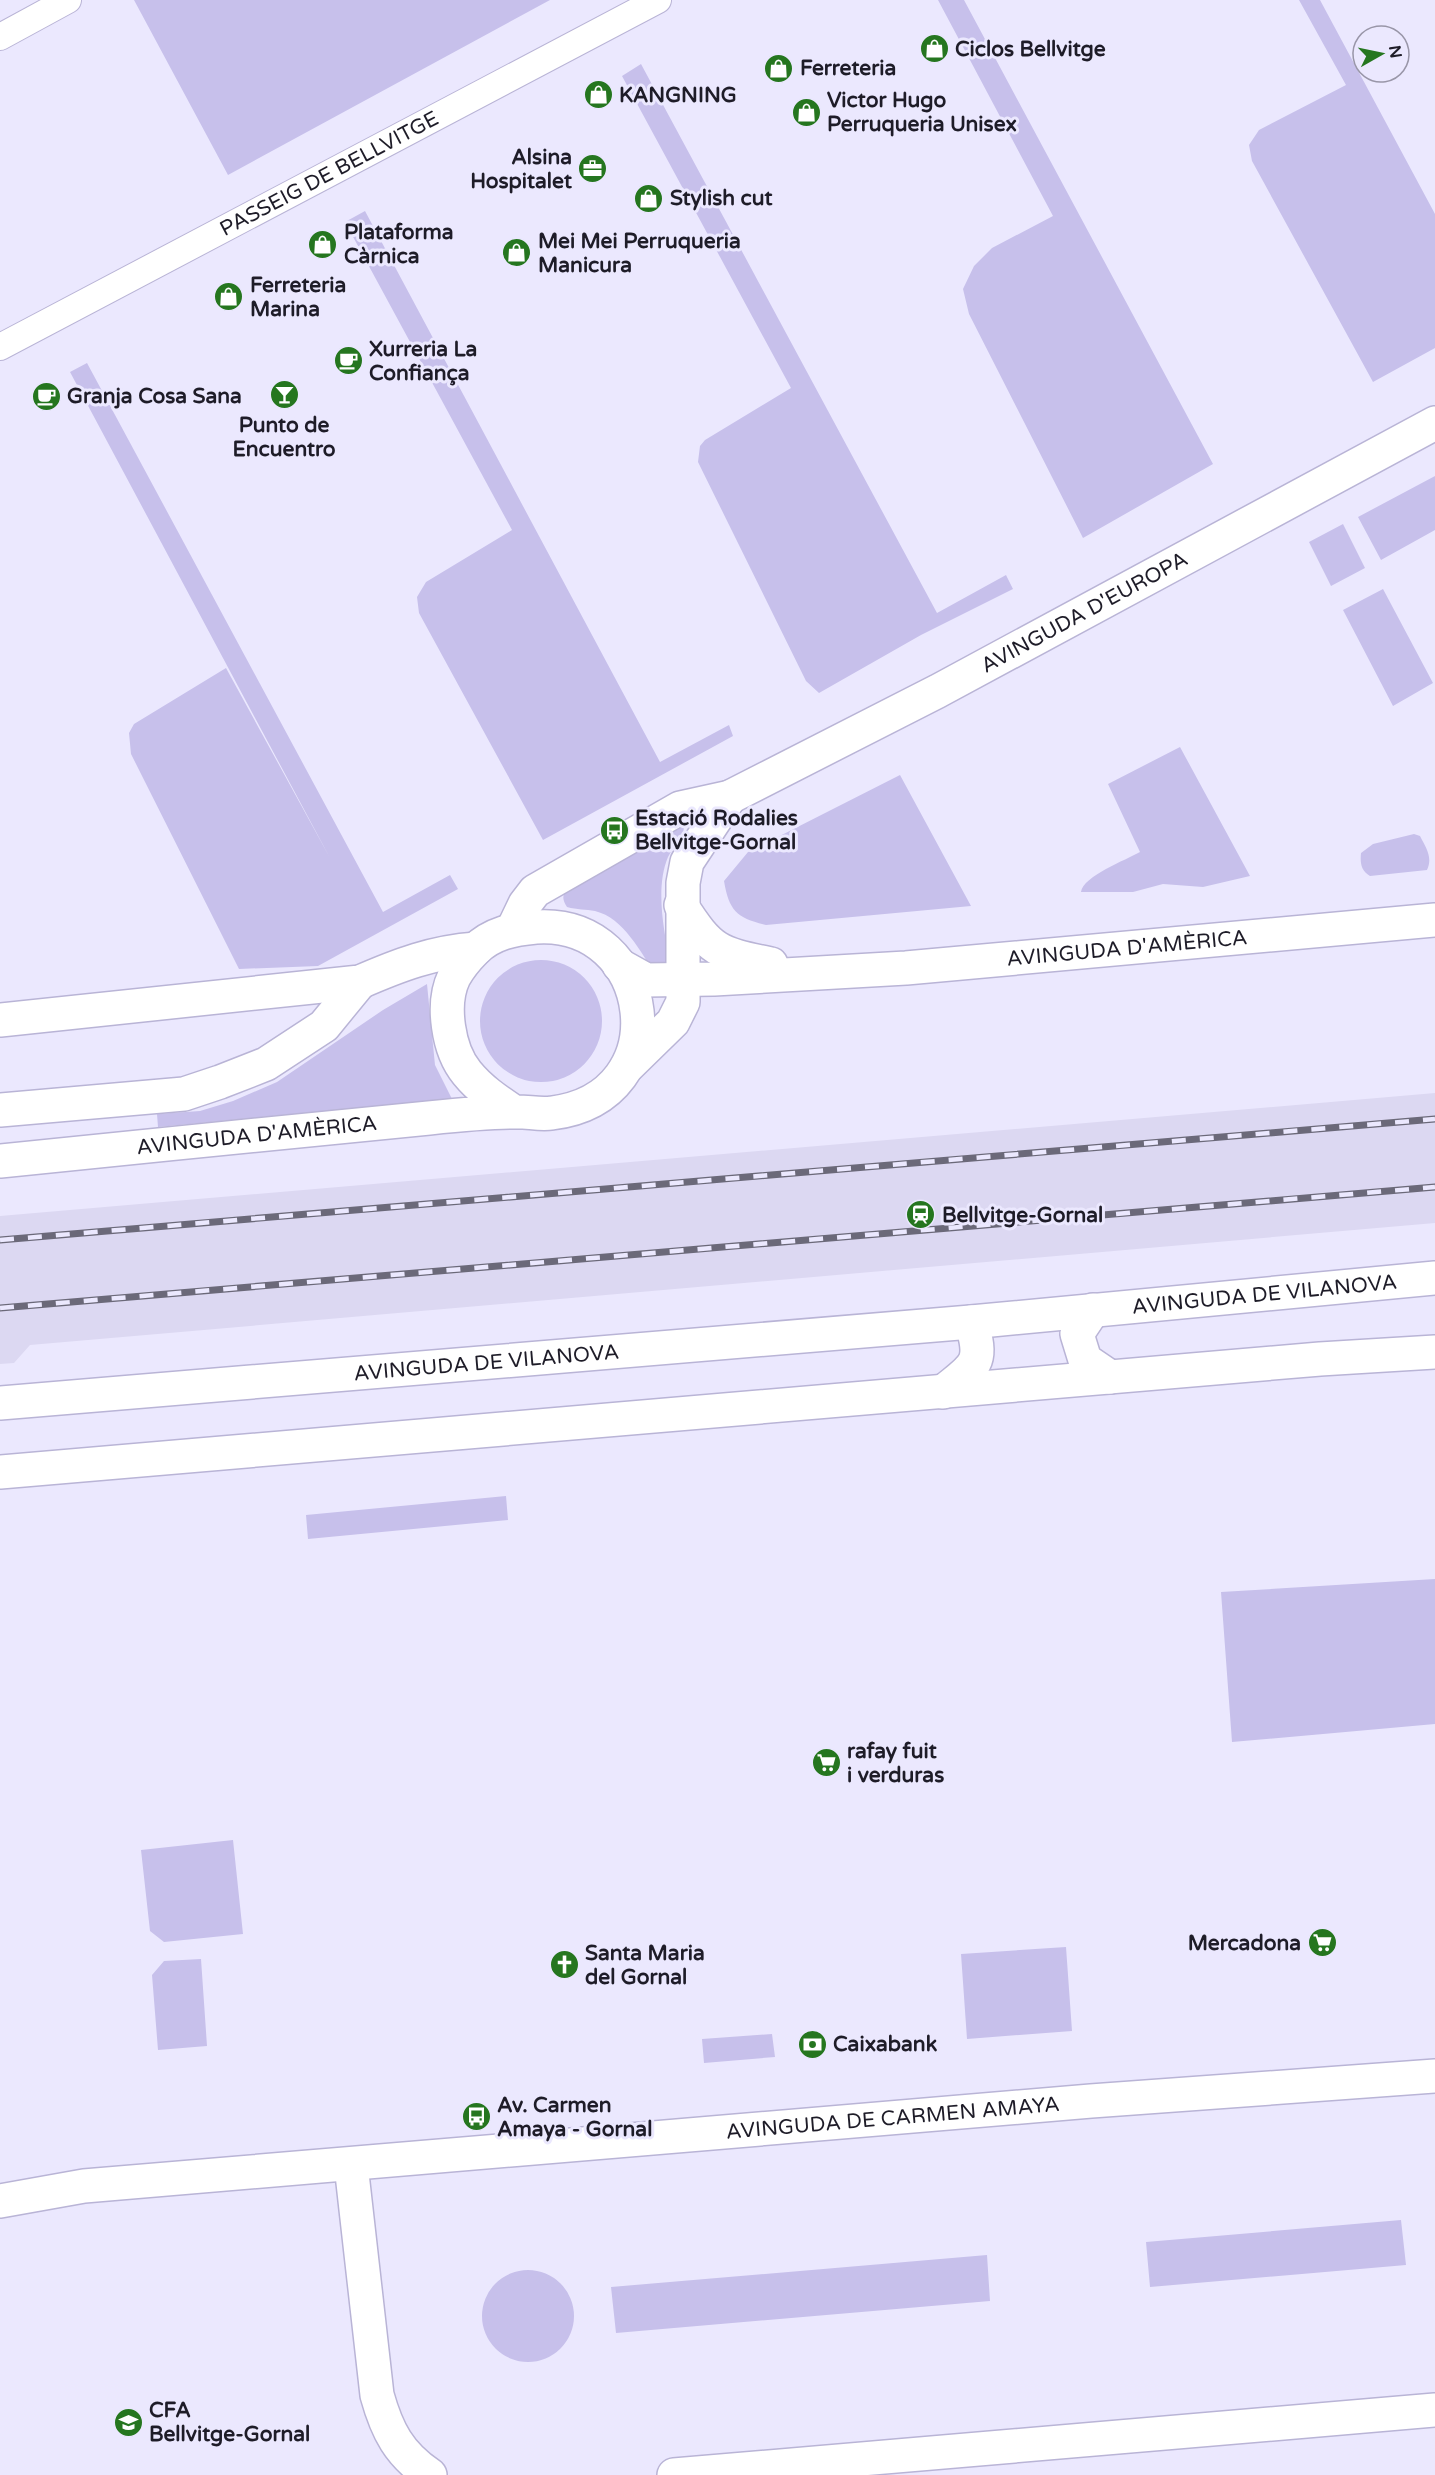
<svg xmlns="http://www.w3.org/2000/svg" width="1435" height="2475" viewBox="0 0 1435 2475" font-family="'Varela Round',sans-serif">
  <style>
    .built { fill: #dcd8f2 }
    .green { fill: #c7c0eb }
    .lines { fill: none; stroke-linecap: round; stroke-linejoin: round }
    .pedestrian-casing { stroke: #b9b4d6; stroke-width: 28 }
    .minor-casing { stroke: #b9b4d6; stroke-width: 36 }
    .pedestrian { stroke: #fff; stroke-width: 26 }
    .minor { stroke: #fff; stroke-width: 33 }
    .rail-casing { stroke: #6b6979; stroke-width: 7 }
    .rail { stroke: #ebe8fe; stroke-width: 4.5; stroke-dasharray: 14; stroke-linecap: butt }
    .labels { text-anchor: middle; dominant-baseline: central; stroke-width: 6; stroke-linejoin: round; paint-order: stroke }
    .poi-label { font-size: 21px; font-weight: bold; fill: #1e1c28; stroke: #ebe8fe; text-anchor: start }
    .street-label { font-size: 21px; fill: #1e1c28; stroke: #ebe8fe }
  </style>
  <rect width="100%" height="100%" fill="#ebe8fe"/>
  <path class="built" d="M 1435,1093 L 1435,1223 L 30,1345 L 14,1363 L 0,1364 L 0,1216 Z"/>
  <path class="green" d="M 134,0 L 550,0 L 228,175 Z
    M 938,0 L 964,0 L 1213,464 L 1083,538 L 969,314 L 963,289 L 974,266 L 992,248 L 1053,216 Z
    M 1299,0 L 1320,0 L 1435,214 L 1435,348 L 1373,382 L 1252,161 L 1249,145 L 1259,130 L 1346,85 Z
    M 641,64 L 937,613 L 1006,575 L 1013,589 L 921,635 L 819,693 L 806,681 L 698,462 L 700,446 L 705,440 L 791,388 L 622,76 Z
    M 365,211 L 660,762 L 729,725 L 733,736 L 543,840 L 419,613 L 417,597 L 426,582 L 512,530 L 345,222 Z
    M 87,363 L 383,912 L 450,875 L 458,889 L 318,966 L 239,969 L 131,754 L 129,733 L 134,724 L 226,668 L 330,858 L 70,372 Z
    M 1435,476 L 1435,530 L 1381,560 L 1358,517 Z
    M 1343,524 L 1365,568 L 1331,586 L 1309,542 Z
    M 1383,589 L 1433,683 L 1393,706 L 1343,610 Z
    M 1180,747 L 1250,876 L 1203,887 L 1163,884 L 1133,892 L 1081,892 C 1083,876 1126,860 1140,852 L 1108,784 Z
    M 900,775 L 971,906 L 766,925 C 737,918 729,911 724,881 L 748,852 Z
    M 681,827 L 684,828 L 683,833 C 678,841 672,849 668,857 C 655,888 664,931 670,962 L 656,975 C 641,953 624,918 595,911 C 586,909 577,910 567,907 C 558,894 567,889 578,881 Z
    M 1414,834 L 1420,836 C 1426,848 1433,857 1427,870 L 1370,876 C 1361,871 1360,863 1361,853 L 1373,844 Z
    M480 1021a61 61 0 1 1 122 0a61 61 0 1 1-122 0Z
    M 427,984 L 435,1065 L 452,1099 L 158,1127 L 157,1114 L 200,1111 L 233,1101 L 277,1082 L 383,1010 Z
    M 506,1496 L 508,1520 L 308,1539 L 306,1515 Z
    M 1435,1579 L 1435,1724 L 1232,1742 L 1221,1592 Z
    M 233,1840 L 243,1934 L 164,1942 L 150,1931 L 141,1850 Z
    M 1066,1947 L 1072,2031 L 967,2039 L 961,1954 Z
    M 201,1959 L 207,2046 L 158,2050 L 152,1975 L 164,1961 Z
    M 772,2034 L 775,2057 L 704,2063 L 702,2039 Z
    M 1401,2220 L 1406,2265 L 1150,2287 L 1146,2242 Z
    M 987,2255 L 990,2301 L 616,2333 L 611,2287 Z
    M482 2316a46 46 0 1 1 92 0a46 46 0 1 1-92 0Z"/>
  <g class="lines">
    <defs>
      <g id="pedestrian">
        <path d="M 0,37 L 68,0"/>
        <path id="s1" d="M 0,347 L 658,0"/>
      </g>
      <g id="minor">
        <path d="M 681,905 C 711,952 718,953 771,964"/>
        <path id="s2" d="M 513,929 L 525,904 L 535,891 L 680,808 L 730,797 L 938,691 L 1435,423"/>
        <path id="s3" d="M 619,965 L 646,980 L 714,979 L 906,968 L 1435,920"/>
        <path d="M 0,1020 L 360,982 C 399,965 433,952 476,949"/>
        <path d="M 629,1065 L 673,1022 L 683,1002 L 683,883 L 687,862 L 730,797"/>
        <path d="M 0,1110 L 184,1094 L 220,1082 L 266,1064 L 324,1026 L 360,982"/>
        <path id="s4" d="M 0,1161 C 143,1147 286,1131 429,1118 C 457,1115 485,1112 513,1112 C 526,1111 539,1115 552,1113 C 681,1097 655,919 536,927 C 514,929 492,933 475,950 C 468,957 459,968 454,977 C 441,1004 448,1050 467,1073 C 480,1089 496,1100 514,1112"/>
        <path d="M 1093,1310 L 1077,1334 L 1085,1360 L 1110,1377"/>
        <path d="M 943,1392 C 974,1366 985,1365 971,1322"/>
        <path id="s5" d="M 0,1403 L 971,1322 L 1435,1278"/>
        <path d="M 0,1472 L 1320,1359 L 1435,1352"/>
        <path d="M 351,2165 L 377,2395 C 387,2431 399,2454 430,2475"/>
        <path id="s6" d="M 0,2201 L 84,2186 L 1091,2101 L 1435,2076"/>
        <path d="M 674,2475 L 1435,2410"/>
      </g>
    </defs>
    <use href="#pedestrian" class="pedestrian-casing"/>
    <use href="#minor" class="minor-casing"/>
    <use href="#pedestrian" class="pedestrian"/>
    <use href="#minor" class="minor"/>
    <defs>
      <path id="rail" d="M 0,1240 L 1435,1119
        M 0,1308 L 1435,1187"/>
    </defs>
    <use href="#rail" class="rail-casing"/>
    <use href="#rail" class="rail"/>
  </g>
  <defs>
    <symbol id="shop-disc" viewBox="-11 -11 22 22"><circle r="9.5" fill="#25761f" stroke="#ebe8fe"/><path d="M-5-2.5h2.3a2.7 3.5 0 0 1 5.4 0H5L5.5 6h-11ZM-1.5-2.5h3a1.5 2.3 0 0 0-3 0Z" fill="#fff"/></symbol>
    <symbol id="office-disc" viewBox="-11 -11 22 22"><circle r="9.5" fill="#25761f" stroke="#ebe8fe"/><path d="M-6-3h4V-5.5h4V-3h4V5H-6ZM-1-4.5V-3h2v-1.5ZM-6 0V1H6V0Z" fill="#fff"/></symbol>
    <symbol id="cafe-disc" viewBox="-11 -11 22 22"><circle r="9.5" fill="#25761f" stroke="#ebe8fe"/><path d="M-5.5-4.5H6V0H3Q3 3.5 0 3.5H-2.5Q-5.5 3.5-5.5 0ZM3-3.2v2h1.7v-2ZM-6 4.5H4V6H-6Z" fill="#fff"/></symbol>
    <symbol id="bar-disc" viewBox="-11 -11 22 22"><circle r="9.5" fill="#25761f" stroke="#ebe8fe"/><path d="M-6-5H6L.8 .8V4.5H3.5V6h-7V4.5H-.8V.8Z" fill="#fff"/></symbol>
    <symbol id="bus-disc" viewBox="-11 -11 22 22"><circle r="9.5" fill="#25761f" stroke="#ebe8fe"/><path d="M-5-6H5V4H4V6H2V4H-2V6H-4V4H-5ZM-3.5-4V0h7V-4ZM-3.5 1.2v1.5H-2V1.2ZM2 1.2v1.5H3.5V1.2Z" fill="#fff"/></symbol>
    <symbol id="station-disc" viewBox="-11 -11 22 22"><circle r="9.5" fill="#25761f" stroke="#ebe8fe"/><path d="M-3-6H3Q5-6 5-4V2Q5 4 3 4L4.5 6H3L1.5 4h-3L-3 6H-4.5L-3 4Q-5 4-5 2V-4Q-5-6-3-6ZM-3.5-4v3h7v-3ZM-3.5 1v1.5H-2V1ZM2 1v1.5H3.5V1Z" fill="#fff"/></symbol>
    <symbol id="supermarket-disc" viewBox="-11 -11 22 22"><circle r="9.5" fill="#25761f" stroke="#ebe8fe"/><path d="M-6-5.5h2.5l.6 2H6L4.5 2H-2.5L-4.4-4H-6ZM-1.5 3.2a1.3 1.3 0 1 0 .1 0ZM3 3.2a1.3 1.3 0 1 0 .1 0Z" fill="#fff"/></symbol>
    <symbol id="church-disc" viewBox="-11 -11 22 22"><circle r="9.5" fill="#25761f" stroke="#ebe8fe"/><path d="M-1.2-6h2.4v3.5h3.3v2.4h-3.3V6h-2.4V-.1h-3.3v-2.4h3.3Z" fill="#fff"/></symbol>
    <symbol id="bank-disc" viewBox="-11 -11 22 22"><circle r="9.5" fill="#25761f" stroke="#ebe8fe"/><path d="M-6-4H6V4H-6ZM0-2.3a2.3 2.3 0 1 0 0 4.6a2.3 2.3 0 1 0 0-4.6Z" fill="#fff"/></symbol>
    <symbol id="school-disc" viewBox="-11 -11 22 22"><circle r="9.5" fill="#25761f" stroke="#ebe8fe"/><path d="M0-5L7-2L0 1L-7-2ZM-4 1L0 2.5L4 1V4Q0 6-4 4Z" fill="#fff"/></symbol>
  </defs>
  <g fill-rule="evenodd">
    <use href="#shop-disc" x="918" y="32" width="33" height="33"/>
    <use href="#shop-disc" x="762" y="52" width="33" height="33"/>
    <use href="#shop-disc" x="582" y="78" width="33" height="33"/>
    <use href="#shop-disc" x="790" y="96" width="33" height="33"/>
    <use href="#office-disc" x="576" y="152" width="33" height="33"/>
    <use href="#shop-disc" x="632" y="182" width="33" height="33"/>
    <use href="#shop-disc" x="306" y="228" width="33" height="33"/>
    <use href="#shop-disc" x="500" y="236" width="33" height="33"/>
    <use href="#shop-disc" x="212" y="280" width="33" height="33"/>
    <use href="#cafe-disc" x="332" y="344" width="33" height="33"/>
    <use href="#bar-disc" x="268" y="378" width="33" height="33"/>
    <use href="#cafe-disc" x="30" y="380" width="33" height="33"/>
    <use href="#bus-disc" x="598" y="814" width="33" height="33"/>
    <use href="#station-disc" x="904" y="1198" width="33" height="33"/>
    <use href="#supermarket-disc" x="810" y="1746" width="33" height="33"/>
    <use href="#supermarket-disc" x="1306" y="1926" width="33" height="33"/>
    <use href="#church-disc" x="548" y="1948" width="33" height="33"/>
    <use href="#bank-disc" x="796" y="2028" width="33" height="33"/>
    <use href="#bus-disc" x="460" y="2100" width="33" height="33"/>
    <use href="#school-disc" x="112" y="2406" width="33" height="33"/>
  </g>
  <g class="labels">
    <g class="poi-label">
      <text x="955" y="49">Ciclos Bellvitge</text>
      <text x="800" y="68">Ferreteria</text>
      <text x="619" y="95">KANGNING</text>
      <text x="827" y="100">Victor Hugo<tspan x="827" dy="24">Perruqueria Unisex</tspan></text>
      <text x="572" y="157" text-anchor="end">Alsina<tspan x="572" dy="24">Hospitalet</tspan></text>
      <text x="670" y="198">Stylish cut</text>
      <text x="344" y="232">Plataforma<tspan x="344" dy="24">Càrnica</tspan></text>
      <text x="538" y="241">Mei Mei Perruqueria<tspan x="538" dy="24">Manicura</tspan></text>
      <text x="250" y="285">Ferreteria<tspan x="250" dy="24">Marina</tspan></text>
      <text x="369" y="349">Xurreria La<tspan x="369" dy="24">Confiança</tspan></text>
      <text x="67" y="396">Granja Cosa Sana</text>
      <text x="284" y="425" text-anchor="middle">Punto de<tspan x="284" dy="24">Encuentro</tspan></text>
      <text x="635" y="818">Estació Rodalies<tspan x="635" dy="24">Bellvitge-Gornal</tspan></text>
      <text x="942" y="1215">Bellvitge-Gornal</text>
      <text x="847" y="1751">rafay fuit<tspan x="847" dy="24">i verduras</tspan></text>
      <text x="1301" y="1943" text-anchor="end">Mercadona</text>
      <text x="585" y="1953">Santa Maria<tspan x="585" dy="24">del Gornal</tspan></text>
      <text x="833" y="2044">Caixabank</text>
      <text x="497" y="2105">Av. Carmen<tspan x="497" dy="24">Amaya - Gornal</tspan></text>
      <text x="149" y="2410">CFA<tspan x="149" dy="24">Bellvitge-Gornal</tspan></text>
    </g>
    <g class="street-label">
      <text stroke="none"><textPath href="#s1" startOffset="372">PASSEIG DE BELLVITGE</textPath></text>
      <text stroke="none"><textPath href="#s2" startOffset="662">AVINGUDA D'EUROPA</textPath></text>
      <text stroke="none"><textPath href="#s3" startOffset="513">AVINGUDA D'AMÈRICA</textPath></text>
      <text stroke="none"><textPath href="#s4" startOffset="258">AVINGUDA D'AMÈRICA</textPath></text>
      <text stroke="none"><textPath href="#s5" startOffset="1269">AVINGUDA DE VILANOVA</textPath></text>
      <text stroke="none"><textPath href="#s5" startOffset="488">AVINGUDA DE VILANOVA</textPath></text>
      <text stroke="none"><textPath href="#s6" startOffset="897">AVINGUDA DE CARMEN AMAYA</textPath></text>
    </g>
  </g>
  <g transform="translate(1381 54) rotate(81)"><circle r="28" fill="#ebe8fe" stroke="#9996a8" stroke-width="1.5"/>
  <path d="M0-4.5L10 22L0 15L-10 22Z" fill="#25761f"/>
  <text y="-9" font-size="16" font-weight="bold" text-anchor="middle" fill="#1e1c28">N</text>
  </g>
</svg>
